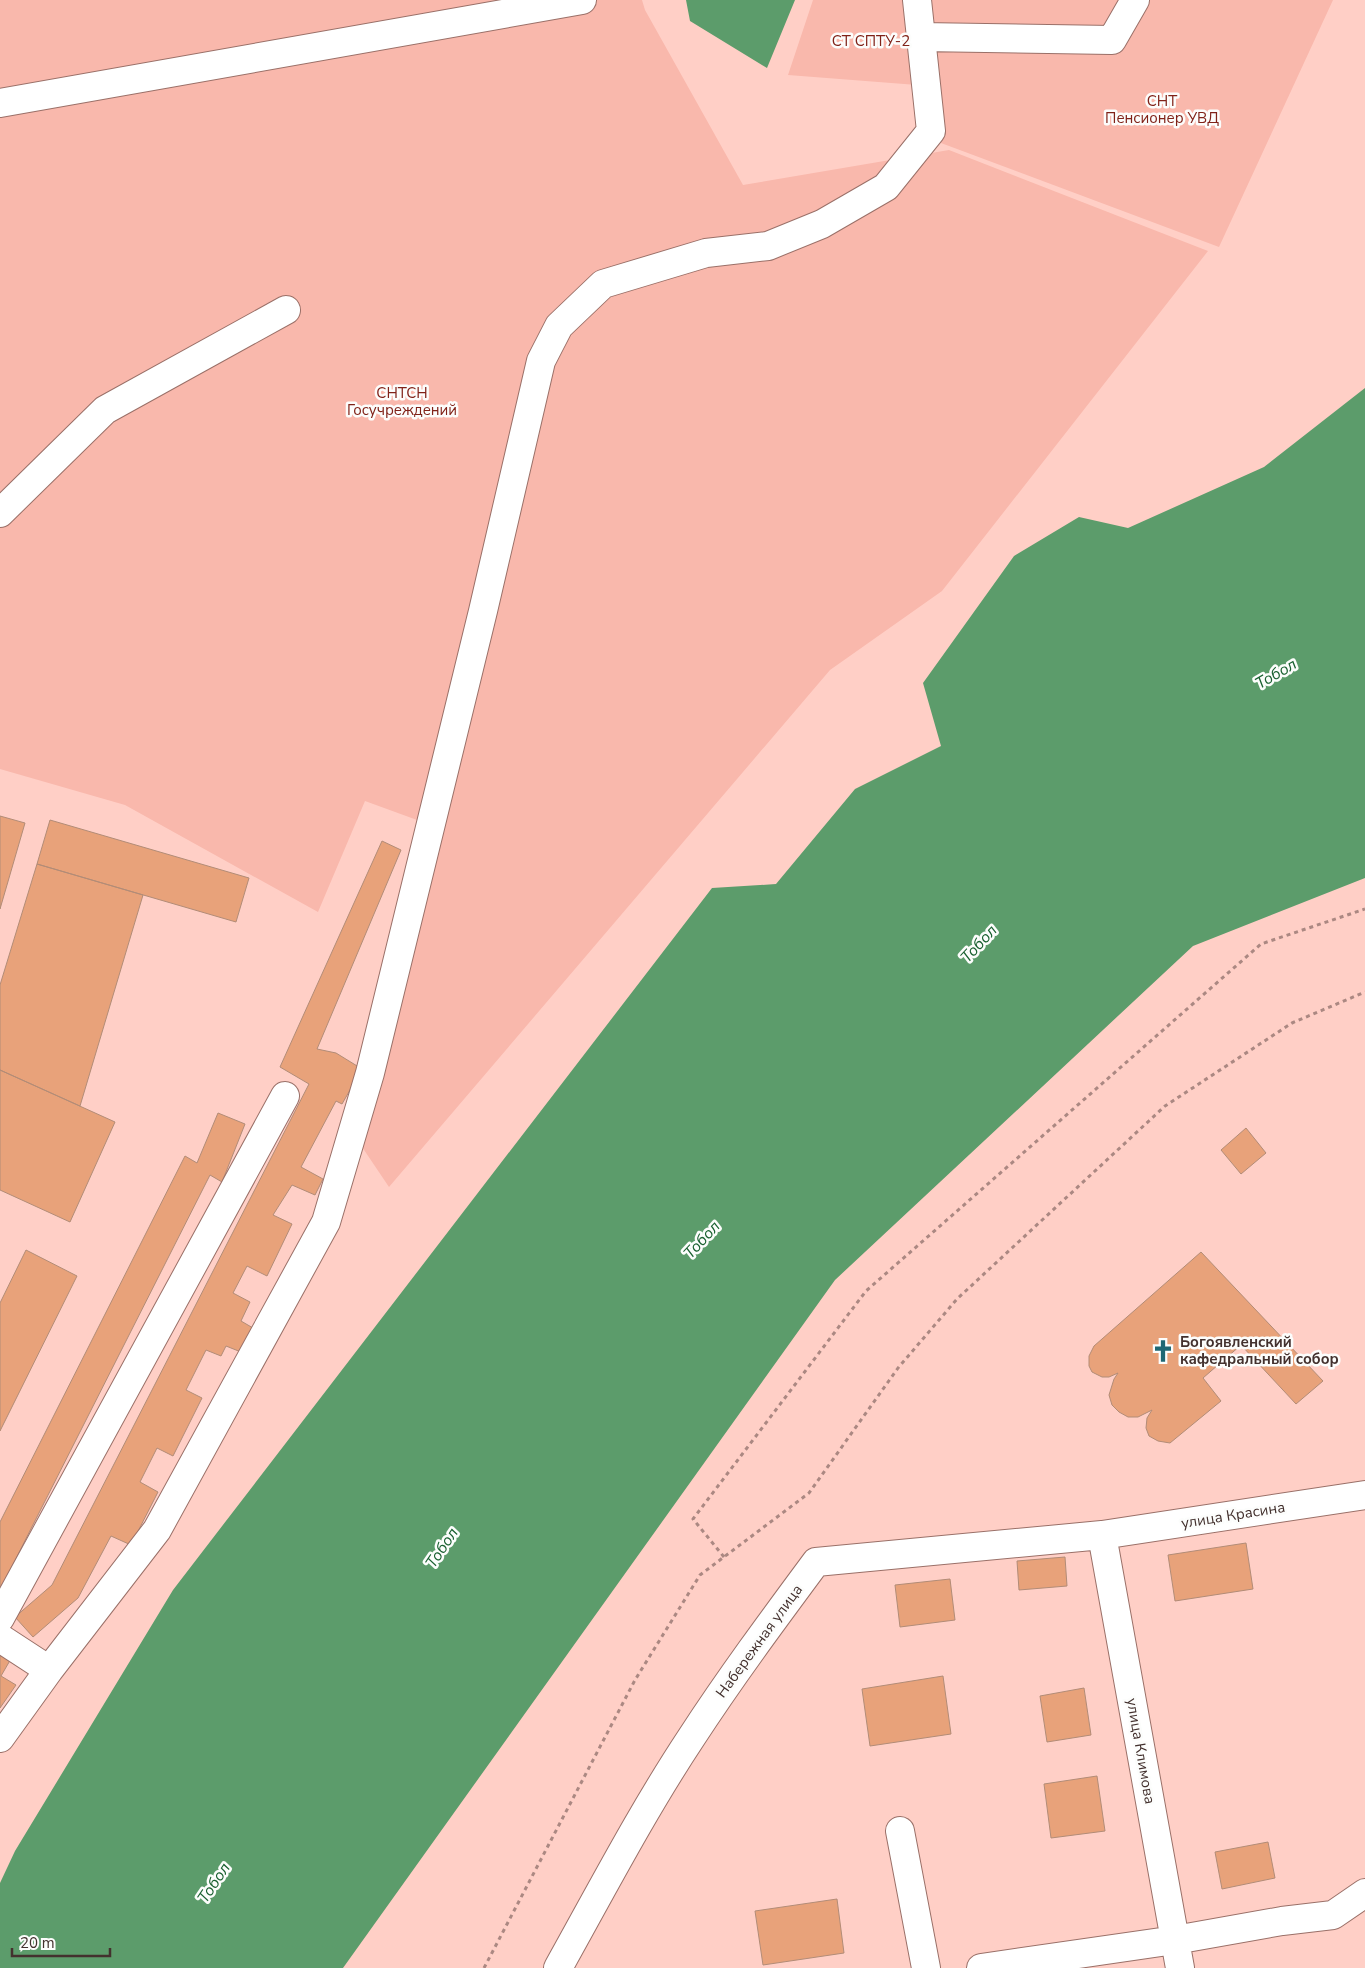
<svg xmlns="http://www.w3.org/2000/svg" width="1365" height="1968" viewBox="0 0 1365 1968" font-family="'Nunito Sans',sans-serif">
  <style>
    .green { fill: #f9b8ac }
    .water { fill: #5c9c6b }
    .building { fill: #e8a27a; stroke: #b28c77 }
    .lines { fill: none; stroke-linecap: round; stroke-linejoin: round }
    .minor-casing { stroke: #9a7068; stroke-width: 30 }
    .path { stroke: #ab8882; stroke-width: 3; stroke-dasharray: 4 4; stroke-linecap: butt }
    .minor { stroke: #fff; stroke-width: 28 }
    .labels { text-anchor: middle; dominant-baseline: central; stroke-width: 5; stroke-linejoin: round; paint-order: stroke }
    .park-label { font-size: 15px; fill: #802218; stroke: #fcfdfc }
    .poi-label { font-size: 15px; font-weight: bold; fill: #43312e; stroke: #fcfdfc; text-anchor: start }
    .street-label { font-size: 15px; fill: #43312e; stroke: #fcfdfc }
    .water-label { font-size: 16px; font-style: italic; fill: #1a6131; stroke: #fcfdfc }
  </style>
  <rect width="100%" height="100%" fill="#ffcfc6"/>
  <path class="green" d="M 0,0 L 642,0 L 645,10 L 743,185 L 949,150 L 1208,251 L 942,591 L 830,670 L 389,1187 L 358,1141 L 439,828 L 365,801 L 318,912 L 125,805 L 0,769 Z
    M 813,0 L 914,0 L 917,85 L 788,75 Z
    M 931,0 L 1333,0 L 1219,247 L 941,143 Z"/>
  <path class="water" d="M 686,0 L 795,0 L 767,68 L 690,21 Z
    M 1365,388 L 1365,878 L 1193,946 L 835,1280 L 343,1968 L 0,1968 L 0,1883 L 15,1851 L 173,1590 L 712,888 L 776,884 L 855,789 L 941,746 L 923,683 L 1014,556 L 1079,517 L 1128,528 L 1264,467 Z"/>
  <path class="building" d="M 0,816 L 25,823 L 0,909 Z
    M 50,820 L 249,878 L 236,922 L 37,864 Z
    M 382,841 L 401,850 L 317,1049 L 336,1053 L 362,1069 L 342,1104 L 336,1101 L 301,1167 L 323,1179 L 315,1195 L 292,1185 L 273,1215 L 292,1224 L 267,1276 L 247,1266 L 233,1293 L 250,1302 L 241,1321 L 253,1328 L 241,1352 L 226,1346 L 221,1356 L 206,1350 L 186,1390 L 202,1398 L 173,1456 L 157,1448 L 140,1482 L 158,1492 L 131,1545 L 111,1536 L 78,1598 L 33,1637 L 15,1617 L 52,1585 L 309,1084 L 280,1067 Z
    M 37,864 L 143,895 L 80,1106 L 0,1070 L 0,985 Z
    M 0,1070 L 115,1122 L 70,1222 L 0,1190 Z
    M 218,1113 L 245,1124 L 222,1182 L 210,1175 L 0,1590 L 0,1522 L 185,1156 L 197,1163 Z
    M 1246,1128 L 1266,1153 L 1241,1174 L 1221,1150 Z
    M 26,1250 L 77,1276 L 0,1431 L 0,1303 Z
    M 1201,1252 L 1323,1381 L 1296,1404 L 1241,1345 L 1203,1378 L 1221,1401 L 1170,1443 L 1158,1441 L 1149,1436 L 1146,1428 L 1147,1418 L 1152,1410 L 1138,1417 L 1128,1417 L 1119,1412 L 1112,1405 L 1109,1395 L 1114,1379 L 1118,1373 L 1109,1377 L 1102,1377 L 1092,1372 L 1089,1366 L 1089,1356 L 1094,1346 Z
    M 1246,1543 L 1253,1589 L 1175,1601 L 1168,1555 Z
    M 1065,1557 L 1067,1586 L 1019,1590 L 1017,1561 Z
    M 950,1579 L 955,1620 L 900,1627 L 895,1585 Z
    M 0,1651 L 12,1657 L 1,1676 L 16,1685 L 0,1708 Z
    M 943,1676 L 951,1734 L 870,1746 L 862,1689 Z
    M 1084,1688 L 1091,1735 L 1047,1742 L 1040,1696 Z
    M 1097,1776 L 1105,1831 L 1051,1838 L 1044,1784 Z
    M 1268,1842 L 1275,1878 L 1222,1889 L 1215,1852 Z
    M 837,1899 L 844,1953 L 763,1965 L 755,1911 Z"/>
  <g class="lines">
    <defs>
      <path id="minor" d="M 921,37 L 1112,40 L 1135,0
        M 0,103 L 582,0
        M 0,513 L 105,410 L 286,310
        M 1102,1535 L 1180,1968
        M 0,1618 L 285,1096
        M 0,1638 L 49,1670
        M 0,1738 L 49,1670 L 157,1530 L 326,1222 L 370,1073 L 483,611 L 541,361 L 559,326 L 603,284 L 706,253 L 768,246 L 822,224 L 886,187 L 931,131 L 917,0
        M 900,1831 L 926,1968
        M 558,1968 C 601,1891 642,1812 691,1738 C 730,1678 773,1620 816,1562 L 1102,1535 L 1365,1495
        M 981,1968 L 1175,1940 L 1282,1921 L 1333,1915 L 1365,1893"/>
    </defs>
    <use href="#minor" class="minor-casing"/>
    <path class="path" d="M 724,1557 L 693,1519 L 866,1291 L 1261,944 L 1365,909
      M 484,1968 L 635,1680 L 700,1575 L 809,1493 L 898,1368 L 957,1299 L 1165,1106 L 1292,1023 L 1365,992"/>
    <use href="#minor" class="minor"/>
  </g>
  <defs>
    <symbol id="church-bare" viewBox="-9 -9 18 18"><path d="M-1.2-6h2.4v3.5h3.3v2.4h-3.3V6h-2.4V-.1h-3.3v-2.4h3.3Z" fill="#1e6773" stroke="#fcfdfc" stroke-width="2.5" paint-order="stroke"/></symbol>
  </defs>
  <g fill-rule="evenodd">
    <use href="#church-bare" x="1147" y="1335" width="32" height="32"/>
  </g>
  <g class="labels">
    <g class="park-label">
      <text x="871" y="41">СТ СПТУ-2</text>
      <text x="1162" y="101">СНТ<tspan x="1162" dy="17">Пенсионер УВД</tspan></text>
      <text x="402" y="393">СНТСН<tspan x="402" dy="17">Госучреждений</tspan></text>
    </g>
    <g class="poi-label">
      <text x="1180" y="1342">Богоявленский<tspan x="1180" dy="17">кафедральный собор</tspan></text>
    </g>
    <g class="street-label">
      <text transform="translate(1233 1515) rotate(-9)">улица Красина</text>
      <text transform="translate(759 1641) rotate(-54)">Набережная улица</text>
      <text transform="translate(1141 1751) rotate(80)">улица Климова</text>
    </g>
    <g class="water-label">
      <text transform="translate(1276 674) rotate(-30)">Тобол</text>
      <text transform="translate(979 944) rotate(-47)">Тобол</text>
      <text transform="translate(702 1240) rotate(-47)">Тобол</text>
      <text transform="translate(442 1548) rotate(-56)">Тобол</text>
      <text transform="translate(214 1883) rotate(-56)">Тобол</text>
    </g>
  </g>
  <path d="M12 1948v8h98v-8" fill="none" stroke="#43312e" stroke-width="2.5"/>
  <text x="20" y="1948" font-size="15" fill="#43312e" stroke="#fcfdfc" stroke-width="4" paint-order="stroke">20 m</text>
</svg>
